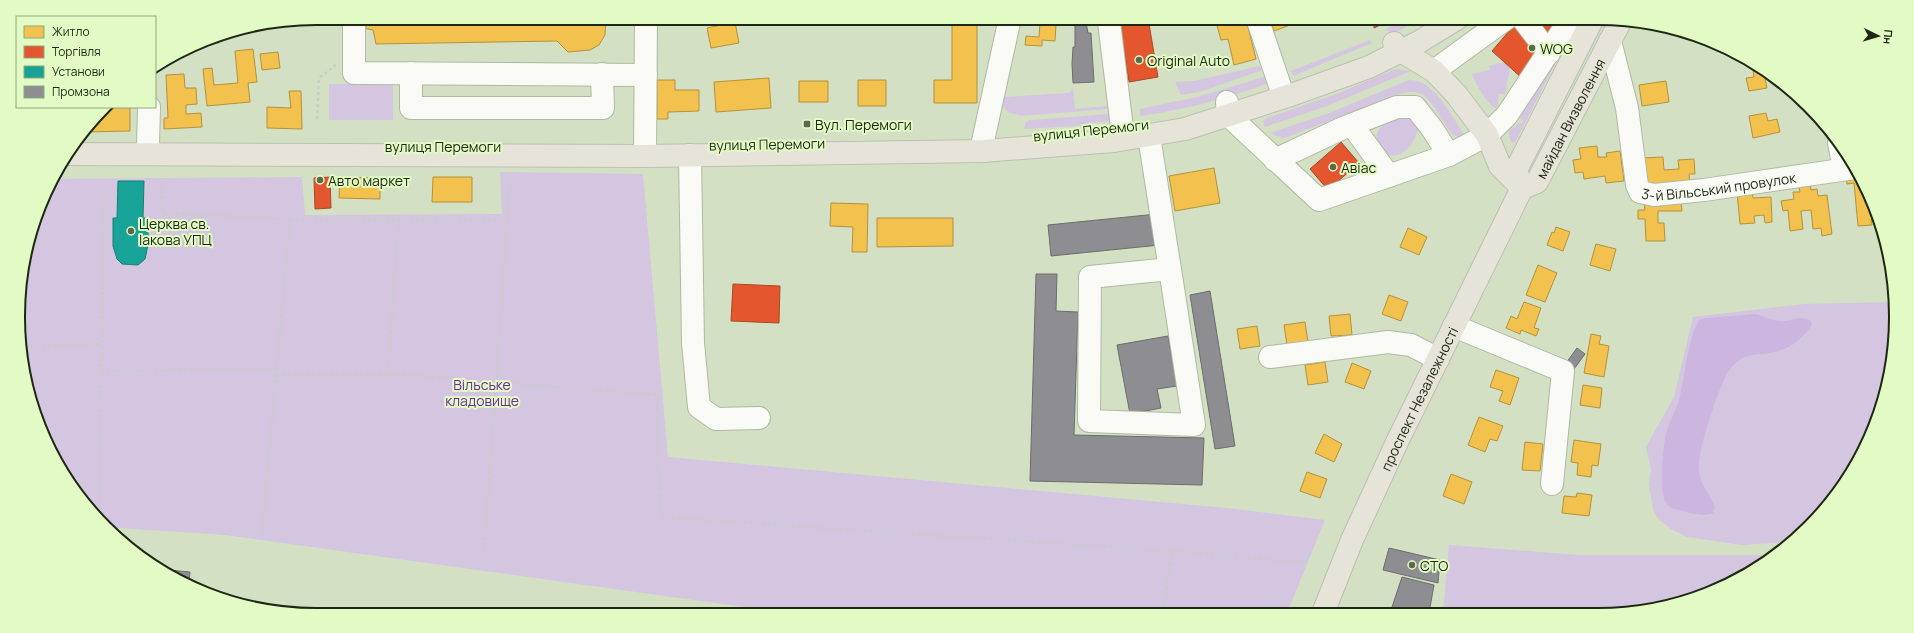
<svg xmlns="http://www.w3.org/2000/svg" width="1914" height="633" viewBox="0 0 1914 633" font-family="Manrope,sans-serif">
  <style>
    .green { fill: #d4c5e1 }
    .forest { fill: #ccb5de }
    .homes { fill: #f2c14e; stroke: #b2933c }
    .shops { fill: #e4572e; stroke: #a94926 }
    .public { fill: #17a398; stroke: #197e70 }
    .industry { fill: #8d8d92; stroke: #6c6e6c }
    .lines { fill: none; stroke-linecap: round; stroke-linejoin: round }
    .minor-casing { stroke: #afb9a2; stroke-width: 24 }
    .major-casing { stroke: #bbc1b2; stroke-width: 24 }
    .path { stroke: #cacdc5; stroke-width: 2.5; stroke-dasharray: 3 3; stroke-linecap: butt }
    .minor { stroke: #f9faf6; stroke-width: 22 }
    .major { stroke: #e6e3d8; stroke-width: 22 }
    .poi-dot { fill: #5e6850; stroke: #e2fbc4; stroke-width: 1.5 }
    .labels { text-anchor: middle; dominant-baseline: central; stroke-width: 4; stroke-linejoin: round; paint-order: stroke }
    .poi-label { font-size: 14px; fill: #1e2712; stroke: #e2fbc4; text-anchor: start }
    .street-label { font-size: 14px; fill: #1e2712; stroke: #e2fbc4 }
    .park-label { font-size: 14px; fill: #6d2a9d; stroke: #e2fbc4 }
    .rim { fill: none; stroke: #1e2712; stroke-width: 2 }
  </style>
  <rect width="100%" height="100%" fill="#d4e0c4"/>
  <path class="green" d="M 1407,18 L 1423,18 L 1393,34 L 1386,29 Z
    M 1370,40 L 1372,43 L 1293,76 L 1291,71 Z
    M 1559,56 L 1516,141 L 1512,143 C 1509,137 1507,132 1512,127 L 1515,128 L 1518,123 L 1521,124 L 1523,121 L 1520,118 L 1523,112 L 1519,109 Z
    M 1504,62 L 1510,68 L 1505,94 L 1499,94 L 1497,109 C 1489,107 1474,82 1472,74 L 1490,70 L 1489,66 Z
    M 1264,65 L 1265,69 L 1203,91 L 1181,95 L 1175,82 L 1194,81 Z
    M 1396,69 L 1411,71 L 1327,106 L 1265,127 L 1263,121 L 1267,118 L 1339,93 Z
    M 1267,76 L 1269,83 C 1228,98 1183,110 1140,116 L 1140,109 L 1197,97 Z
    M 1409,80 C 1433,78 1453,117 1464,135 L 1459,137 L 1453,135 C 1443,123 1436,106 1425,96 C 1410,84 1378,102 1362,108 L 1361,111 L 1355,114 L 1352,112 L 1287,137 L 1282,138 L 1270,133 L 1329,113 Z
    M 329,84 L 393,84 L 393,120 L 329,120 Z
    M 1073,88 L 1075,109 L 1107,106 L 1108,109 L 1021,116 L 1008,112 L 1002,105 L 1004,97 L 1069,93 Z
    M 1405,112 L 1419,124 C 1417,140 1405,160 1386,155 L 1376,142 C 1376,124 1391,119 1405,112 Z
    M 1109,114 L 1112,120 L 1074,126 L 1024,129 L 1026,122 L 1029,120 Z
    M 500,172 L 643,174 L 668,457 L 1226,508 L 1325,520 L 1287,613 L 795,614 L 225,535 L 105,527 L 68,483 L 28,394 L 19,336 L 21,278 L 49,184 L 52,179 L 302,177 L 305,215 L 502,214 Z
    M 1895,302 L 1896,317 L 1890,375 L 1856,466 L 1808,528 L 1789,542 L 1742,545 L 1687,537 L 1671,529 L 1658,519 L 1653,509 L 1649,484 L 1651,469 L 1646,447 L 1674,397 L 1693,317 L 1804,304 Z
    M 1449,545 L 1580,555 L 1770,555 L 1730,584 L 1637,612 L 1443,613 Z"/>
  <path class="forest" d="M 1756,314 C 1765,317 1775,322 1785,321 C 1797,320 1797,316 1810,320 L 1812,325 C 1796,346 1786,351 1761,354 C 1753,355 1744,356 1738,361 C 1734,364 1728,371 1726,375 C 1717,394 1696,453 1699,472 C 1701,486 1710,494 1715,507 L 1713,513 C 1703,517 1694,514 1683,511 C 1678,510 1670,508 1667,504 C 1658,495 1663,446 1666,434 C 1669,423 1675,412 1679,400 C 1686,373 1686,345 1699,320 L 1706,318 Z"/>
  <path class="homes" d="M 359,18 L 606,18 L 605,35 L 599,45 L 590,50 L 568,52 L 557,41 L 376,44 L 373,30 L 363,28 Z
    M 1215,18 L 1237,18 L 1239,25 L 1247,23 L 1256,59 L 1234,65 L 1228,39 L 1221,40 Z
    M 1270,18 L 1309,18 L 1274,31 Z
    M 735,22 L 739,43 L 711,48 L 707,28 Z
    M 1040,22 L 1056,24 L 1055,41 L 1042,40 L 1042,46 L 1025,45 L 1026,36 L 1039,37 Z
    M 952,23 L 977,23 L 977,103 L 934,103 L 934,80 L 952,80 Z
    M 219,36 L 219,43 L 201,42 L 202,41 Z
    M 253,49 L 257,82 L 248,83 L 250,102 L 207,106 L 203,69 L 212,68 L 214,85 L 238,83 L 235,51 Z
    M 278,52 L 280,68 L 262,70 L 260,54 Z
    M 1763,69 L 1767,88 L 1749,91 L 1746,78 L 1754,77 L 1753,71 Z
    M 184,74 L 185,88 L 196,88 L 197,104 L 186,105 L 186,114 L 201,113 L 202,127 L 164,129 L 164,118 L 168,118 L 166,75 Z
    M 769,78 L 771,108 L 716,112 L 714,82 Z
    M 657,80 L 675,80 L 675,90 L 699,90 L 699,111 L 668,112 L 668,119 L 657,119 Z
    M 858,80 L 886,80 L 886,106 L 858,106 Z
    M 799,81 L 828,81 L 828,102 L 799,102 Z
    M 1666,81 L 1669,102 L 1642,106 L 1639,85 Z
    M 289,91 L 301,91 L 302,129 L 267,128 L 267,107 L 291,108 Z
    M 106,107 L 130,107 L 130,131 L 85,132 L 85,129 Z
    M 1766,113 L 1768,121 L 1777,119 L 1780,132 L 1753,138 L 1749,116 Z
    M 1597,146 L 1598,157 L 1607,157 L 1606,153 L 1620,151 L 1624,181 L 1606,183 L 1605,176 L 1584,179 L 1583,172 L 1575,173 L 1573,160 L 1581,159 L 1579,148 Z
    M 1663,157 L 1664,170 L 1679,169 L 1678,160 L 1694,159 L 1695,174 L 1689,174 L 1690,182 L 1643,185 L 1642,158 Z
    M 1214,168 L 1220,203 L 1175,211 L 1169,176 Z
    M 1858,174 L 1873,202 L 1878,218 L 1871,219 L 1872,225 L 1858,226 L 1854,183 L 1847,184 L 1846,175 Z
    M 340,177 L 380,178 L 380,199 L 339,198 Z
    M 433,177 L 472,177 L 472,202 L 432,202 Z
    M 1810,182 L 1811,190 L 1817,189 L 1818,196 L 1827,195 L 1832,234 L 1822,236 L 1821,228 L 1813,229 L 1811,210 L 1801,211 L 1803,229 L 1790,231 L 1788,210 L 1783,211 L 1781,201 L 1794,199 L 1793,192 L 1800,192 L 1798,183 Z
    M 1752,191 L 1753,198 L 1771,197 L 1772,222 L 1765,223 L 1764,215 L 1754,216 L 1755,223 L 1740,224 L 1737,192 Z
    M 1681,201 L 1682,211 L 1658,211 L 1658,223 L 1664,223 L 1665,241 L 1646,241 L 1645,219 L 1638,219 L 1638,210 L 1645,210 L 1644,202 Z
    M 831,203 L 868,204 L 867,252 L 852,252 L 853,227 L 830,226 Z
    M 877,218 L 953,218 L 953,246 L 877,247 Z
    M 1556,227 L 1570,232 L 1563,251 L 1547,245 L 1552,232 L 1554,233 Z
    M 1408,228 L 1427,237 L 1419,255 L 1400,247 Z
    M 1596,244 L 1616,249 L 1610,271 L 1590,265 Z
    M 1538,265 L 1557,273 L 1545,302 L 1526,295 Z
    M 1389,295 L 1408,302 L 1401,321 L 1382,314 Z
    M 1524,302 L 1541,308 L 1534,328 L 1539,329 L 1536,336 L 1521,330 L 1520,334 L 1506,328 L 1511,316 L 1517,319 Z
    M 1350,314 L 1352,335 L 1331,336 L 1329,316 Z
    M 1305,322 L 1308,342 L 1287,345 L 1284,325 Z
    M 1257,326 L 1260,346 L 1240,349 L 1237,329 Z
    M 1591,334 L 1601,336 L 1599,344 L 1609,346 L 1604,377 L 1584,373 Z
    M 1325,362 L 1328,382 L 1308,385 L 1305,365 Z
    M 1352,363 L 1371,371 L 1364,389 L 1345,382 Z
    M 1496,370 L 1519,378 L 1510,405 L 1499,401 L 1503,391 L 1490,387 Z
    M 1583,385 L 1602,388 L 1600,408 L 1580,405 Z
    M 1479,417 L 1503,426 L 1497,441 L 1490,439 L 1485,452 L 1468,445 Z
    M 1324,434 L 1342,444 L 1334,462 L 1315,453 Z
    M 1574,440 L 1601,444 L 1598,466 L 1592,465 L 1591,477 L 1577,475 L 1578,463 L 1571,462 Z
    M 1525,442 L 1543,444 L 1540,471 L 1522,470 Z
    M 1307,472 L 1327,479 L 1320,498 L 1300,491 Z
    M 1451,474 L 1472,482 L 1464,504 L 1443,496 Z
    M 1577,493 L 1592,495 L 1589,516 L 1562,513 L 1564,496 L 1576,497 Z"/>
  <path class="shops" d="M 1119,18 L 1148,18 L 1158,77 L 1129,82 Z
    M 1374,18 L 1395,18 L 1374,28 Z
    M 1535,18 L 1559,18 L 1539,44 Z
    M 1516,23 L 1549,52 L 1524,80 L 1492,51 Z
    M 1341,142 L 1359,163 L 1328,190 L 1310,169 Z
    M 330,177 L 331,208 L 315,209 L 314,178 Z
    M 733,284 L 780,286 L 779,323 L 731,321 Z"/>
  <path class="public" d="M 118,181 L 144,181 L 143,218 L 148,218 L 148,245 L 145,259 L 138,265 L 122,264 L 117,259 L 113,246 L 113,218 L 117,218 Z"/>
  <path class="industry" d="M 1076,18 L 1093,18 L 1093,21 L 1076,21 Z
    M 1086,22 L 1088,33 L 1091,33 L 1094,82 L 1073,83 L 1072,64 L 1073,47 L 1075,47 L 1075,23 Z
    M 1157,214 L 1160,245 L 1051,256 L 1048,225 Z
    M 1036,274 L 1057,274 L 1056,311 L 1078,312 L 1074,435 L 1204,438 L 1202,485 L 1030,481 Z
    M 1210,291 L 1235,446 L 1215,449 L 1190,295 Z
    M 1168,336 L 1177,386 L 1157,389 L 1161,408 L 1130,414 L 1117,345 Z
    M 1577,348 L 1585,354 L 1574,369 L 1566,363 Z
    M 1389,548 L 1440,560 L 1438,583 L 1383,570 Z
    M 158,569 L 190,572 L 189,585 Z
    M 1402,577 L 1434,585 L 1429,613 L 1390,613 Z"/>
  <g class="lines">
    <defs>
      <g id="minor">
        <path d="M 354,18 L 354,73 L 646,75"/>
        <path d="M 1257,18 L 1280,86"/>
        <path d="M 1522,18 L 1549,53"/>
        <path d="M 1109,22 L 1122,128"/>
        <path id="s1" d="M 1610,41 L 1627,108 L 1637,185 L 1640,192 L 1654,195 L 1704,190 L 1855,168"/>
        <path d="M 1434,71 L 1507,18"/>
        <path d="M 411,73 L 411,108 L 603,108 L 602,74"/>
        <path d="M 1227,102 L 1228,115 L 1319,200 L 1449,155 L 1487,135 L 1507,115 L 1571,18"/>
        <path d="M 1352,125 L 1389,176"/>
        <path d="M 1149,136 L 1168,257 L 1170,269 L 1194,425 L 1089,421 L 1090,277 L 1170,269"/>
        <path d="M 1839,143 L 1844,168"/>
        <path d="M 148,145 L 149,107"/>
        <path d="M 983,151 L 983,141 L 1010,18"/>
        <path d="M 690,155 L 693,343 L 699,407 L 716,419 L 759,418"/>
        <path d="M 645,156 L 646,18"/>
        <path d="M 1275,160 L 1343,128 L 1397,107 L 1415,107 L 1431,127 L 1449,155"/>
        <path d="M 1454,326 L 1563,371 L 1552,484"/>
        <path d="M 1270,357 L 1388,342 L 1411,345 L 1438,359"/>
      </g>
      <g id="major">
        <path d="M 1394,43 L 1401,51 L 1434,71 L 1456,94 L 1487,135 L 1500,166 L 1522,188"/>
        <path d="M 68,154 L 645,156 L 983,151 L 1114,141 L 1185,129 L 1291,95 L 1369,67 L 1419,42 L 1458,18"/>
        <path id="s2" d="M 1522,188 L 1537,182 L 1621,20"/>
        <path d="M 1522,188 L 1516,170 L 1593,18"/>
        <path id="s3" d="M 1323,613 L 1352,540 L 1398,440 L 1522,188"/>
      </g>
    </defs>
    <use href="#minor" class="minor-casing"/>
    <use href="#major" class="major-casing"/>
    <path class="path" d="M 317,119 L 319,78 L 336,65
      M 161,184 L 163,213 L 290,219 L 262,533
      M 104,196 L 101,371 L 276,369
      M 290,219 L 507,221
      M 30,347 L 101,344
      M 276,375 L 410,375 L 657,395 L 660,517 L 1172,551 L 1307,563
      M 388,375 L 398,220
      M 91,511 L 100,511 L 101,371
      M 484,552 L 510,179
      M 1163,613 L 1172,551"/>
    <use href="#minor" class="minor"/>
    <use href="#major" class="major"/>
  </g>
  <g class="poi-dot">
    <circle cx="1532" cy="48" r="4"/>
    <circle cx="1139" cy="60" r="4"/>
    <rect x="803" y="120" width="8" height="8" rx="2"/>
    <circle cx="1333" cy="167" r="4"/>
    <circle cx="320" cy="180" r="4"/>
    <circle cx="131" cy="231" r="4"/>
    <circle cx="1412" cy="565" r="4"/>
  </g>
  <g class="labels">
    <g class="poi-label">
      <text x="1540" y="48">WOG</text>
      <text x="1147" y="60">Original Auto</text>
      <text x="815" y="124">Вул. Перемоги</text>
      <text x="1341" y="167">Авіас</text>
      <text x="328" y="180">Авто маркет</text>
      <text x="139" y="223">Церква св.<tspan x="139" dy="16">Іакова УПЦ</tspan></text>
      <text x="1420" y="565">СТО</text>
    </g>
    <g class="street-label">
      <text stroke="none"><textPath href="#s2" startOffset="88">майдан Визволення</textPath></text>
      <text transform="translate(1091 130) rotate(-6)">вулиця Перемоги</text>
      <text transform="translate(767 144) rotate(-1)">вулиця Перемоги</text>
      <text x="443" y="146">вулиця Перемоги</text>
      <text stroke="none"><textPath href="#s1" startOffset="234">3-й Вільський провулок</textPath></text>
      <text stroke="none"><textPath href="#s3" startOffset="235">проспект Незалежності</textPath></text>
    </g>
    <g class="park-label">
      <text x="482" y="384">Вільське<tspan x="482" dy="16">кладовище</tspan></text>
    </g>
  </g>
  <path d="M0 0H1914V633H0ZM316 25H1598A291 291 0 0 1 1889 316V317A291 291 0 0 1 1598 608H316A291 291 0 0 1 25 317V316A291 291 0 0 1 316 25Z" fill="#e2fbc4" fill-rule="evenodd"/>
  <path class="rim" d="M316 25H1598A291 291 0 0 1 1889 316V317A291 291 0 0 1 1598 608H316A291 291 0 0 1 25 317V316A291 291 0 0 1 316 25Z"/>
  <rect x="16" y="16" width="140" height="92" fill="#e2fbc4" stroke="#94a67d"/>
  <rect x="24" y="26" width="20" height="12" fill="#f2c14e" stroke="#94a67d"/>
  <text x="52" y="36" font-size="12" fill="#1e2712">Житло</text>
  <rect x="24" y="46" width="20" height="12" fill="#e4572e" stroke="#94a67d"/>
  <text x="52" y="56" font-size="12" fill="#1e2712">Торгівля</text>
  <rect x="24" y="66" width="20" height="12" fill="#17a398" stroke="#94a67d"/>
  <text x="52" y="76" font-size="12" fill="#1e2712">Установи</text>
  <rect x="24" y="86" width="20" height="12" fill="#8d8d92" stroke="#94a67d"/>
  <text x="52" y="96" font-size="12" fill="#1e2712">Промзона</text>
  <g transform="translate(1878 36) rotate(95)" stroke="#e2fbc4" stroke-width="3" paint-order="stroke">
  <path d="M0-3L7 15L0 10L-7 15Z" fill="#1e2712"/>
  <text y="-6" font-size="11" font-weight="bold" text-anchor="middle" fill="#1e2712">Пн</text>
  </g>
</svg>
